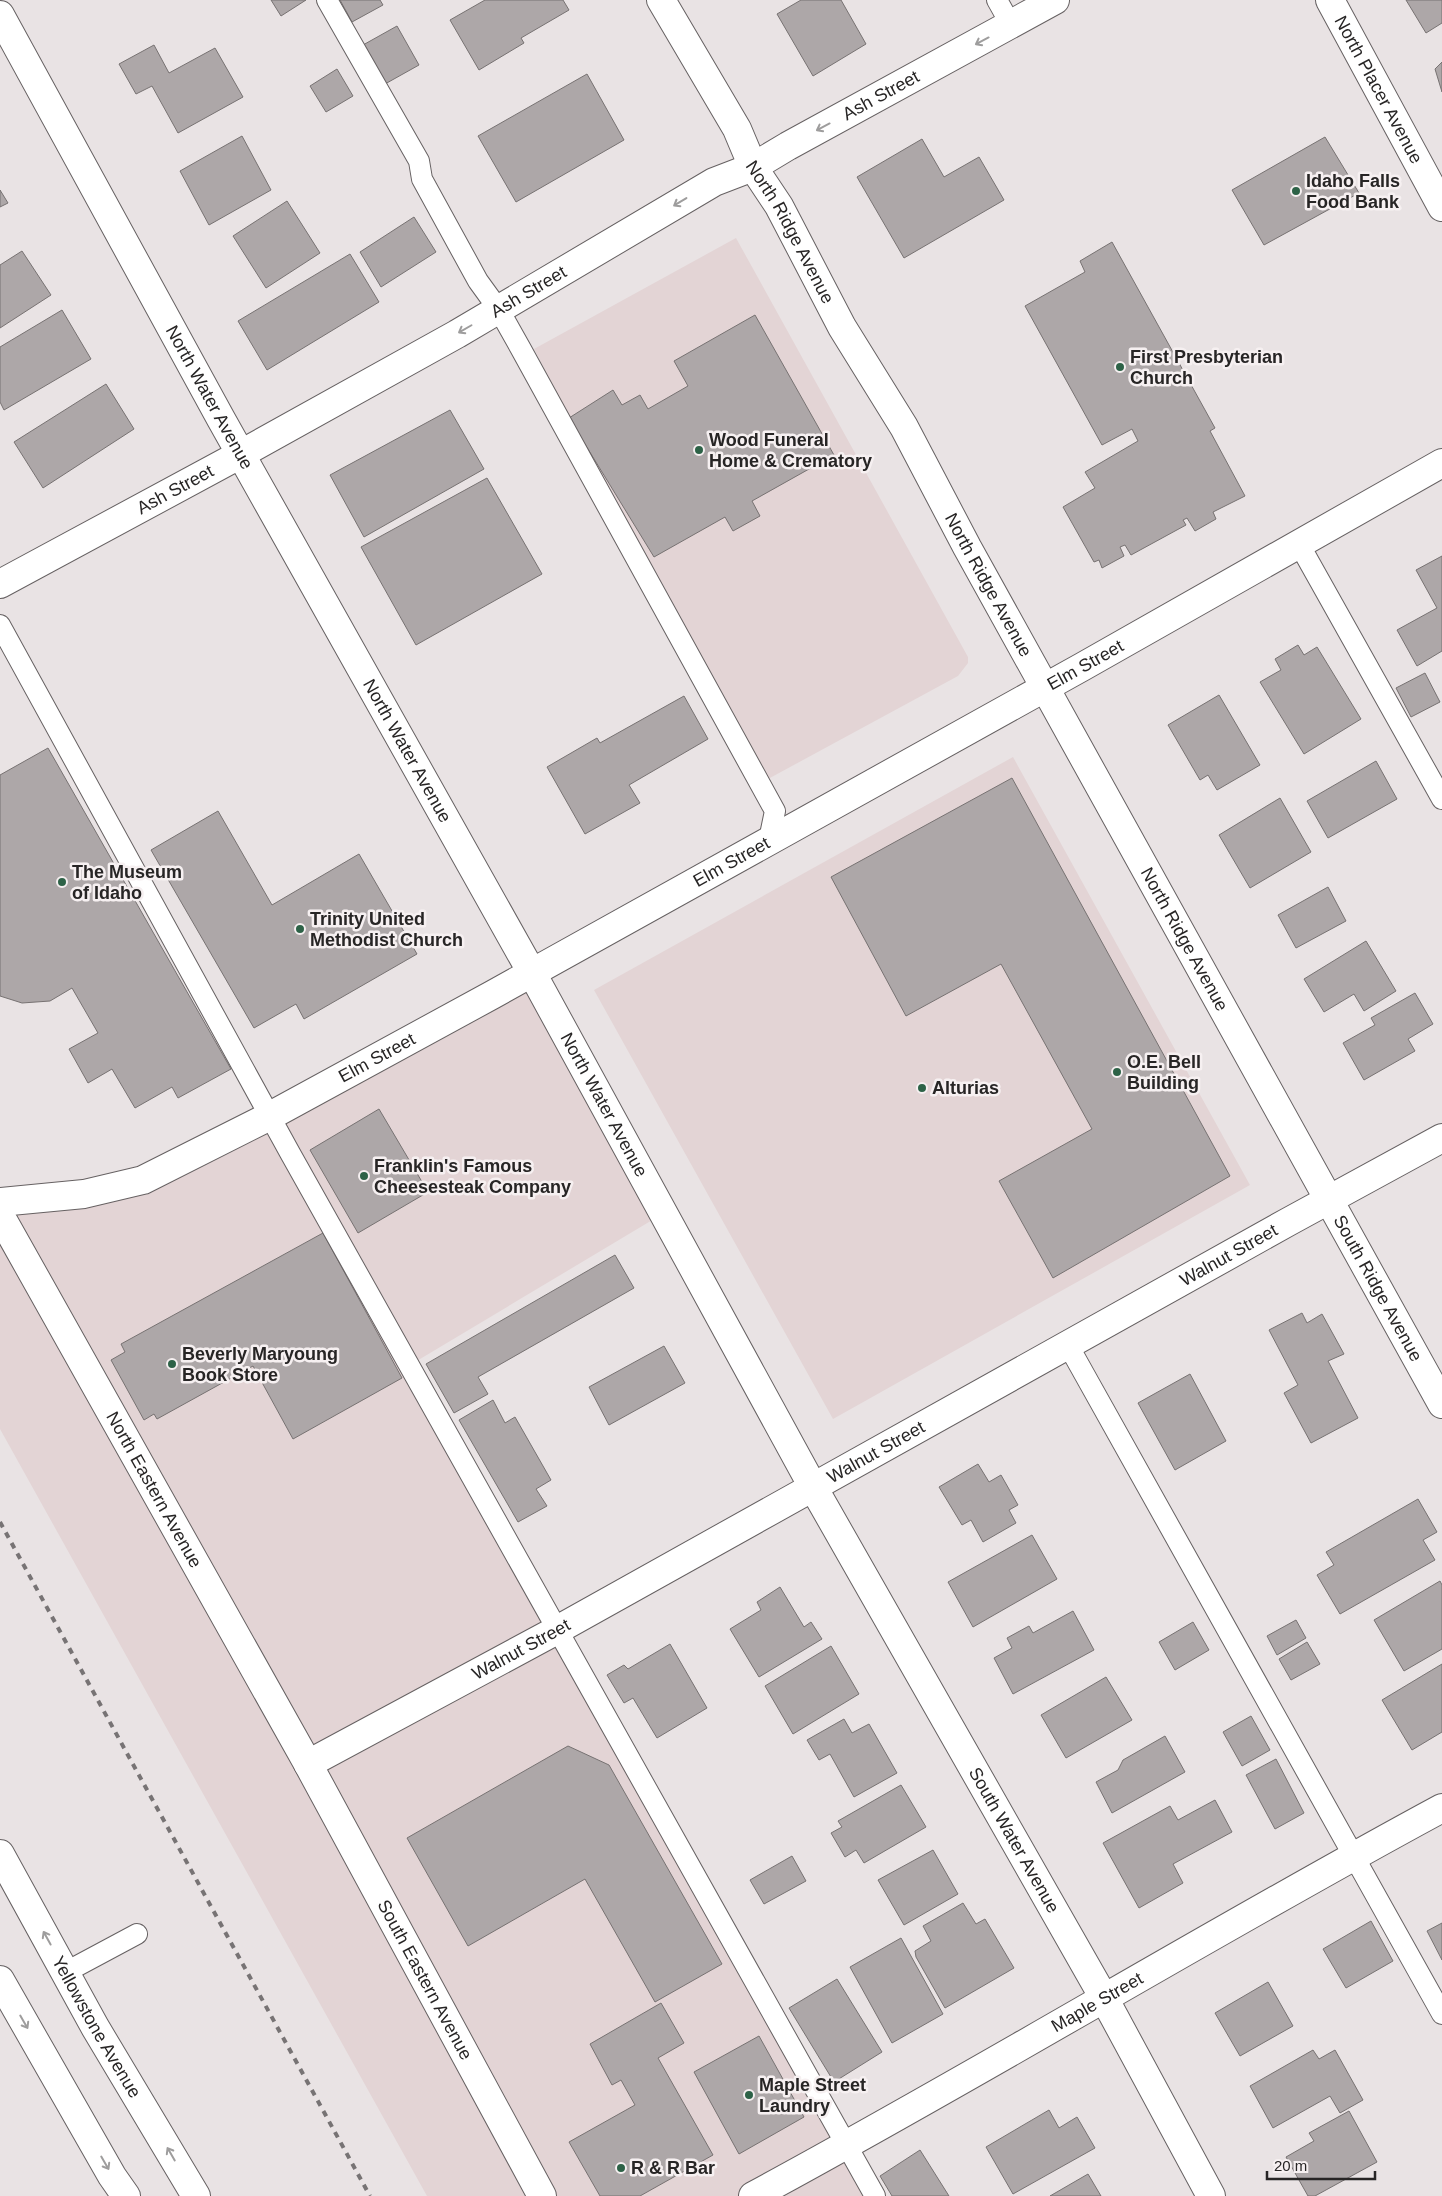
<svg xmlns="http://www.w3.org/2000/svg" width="1442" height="2196" viewBox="0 0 1442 2196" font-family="Helvetica,sans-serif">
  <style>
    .built { fill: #e3d4d5 }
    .building { fill: #ada7a8; stroke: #777272 }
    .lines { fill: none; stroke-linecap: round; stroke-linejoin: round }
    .service-casing { stroke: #666162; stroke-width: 22 }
    .minor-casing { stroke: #666162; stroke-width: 30 }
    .tertiary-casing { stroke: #666162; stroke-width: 30 }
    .trunk-casing { stroke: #666162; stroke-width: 30 }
    .service { stroke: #fff; stroke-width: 20 }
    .minor { stroke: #fff; stroke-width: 28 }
    .tertiary { stroke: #fff; stroke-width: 28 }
    .trunk { stroke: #fff; stroke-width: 28 }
    .rail { stroke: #777374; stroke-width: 4; stroke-dasharray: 6 6; stroke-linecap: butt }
    .oneway { stroke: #9e9d9d }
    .poi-dot { fill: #2d6247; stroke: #f6f0f1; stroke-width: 2 }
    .labels { text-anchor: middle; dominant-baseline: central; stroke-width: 5; stroke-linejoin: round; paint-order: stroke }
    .street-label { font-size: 18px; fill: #272525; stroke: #f6f0f1 }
    .poi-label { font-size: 18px; font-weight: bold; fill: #272525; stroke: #f6f0f1; text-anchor: start }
  </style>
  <rect width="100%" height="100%" fill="#e9e3e4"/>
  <path class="built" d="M 736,238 L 968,657 L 968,663 L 958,676 L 768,779 L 569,418 L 534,349 Z
    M 1013,757 L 1250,1185 L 833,1419 L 594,990 Z
    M 532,973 L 664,1213 L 410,1365 L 875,2196 L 427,2196 L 0,1429 L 0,1202 L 84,1194 Z"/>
  <path class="building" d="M 271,0 L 306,0 L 281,16 Z
    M 340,0 L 380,0 L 383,5 L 352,22 Z
    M 485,0 L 563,0 L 569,10 L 521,38 L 524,43 L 479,70 L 450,20 Z
    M 801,0 L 841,0 L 866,44 L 813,76 L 777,14 Z
    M 1406,0 L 1442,0 L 1442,23 L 1426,33 Z
    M 397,26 L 419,65 L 385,84 L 363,45 Z
    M 154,45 L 169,73 L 215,48 L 243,97 L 178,133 L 152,86 L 136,94 L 119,64 Z
    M 1442,62 L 1442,92 L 1435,69 Z
    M 337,69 L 353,96 L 326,112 L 310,86 Z
    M 587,74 L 624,140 L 516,202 L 478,136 Z
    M 242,136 L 271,190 L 209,225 L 180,171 Z
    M 1325,137 L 1359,193 L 1264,245 L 1232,190 Z
    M 922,139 L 944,177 L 979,157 L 1004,200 L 904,258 L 857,177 Z
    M 0,190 L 8,203 L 0,207 Z
    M 287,201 L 320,253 L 266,288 L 233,236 Z
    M 414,217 L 436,252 L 381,287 L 360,252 Z
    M 1112,242 L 1215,428 L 1210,431 L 1245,496 L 1213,512 L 1216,519 L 1195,531 L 1187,518 L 1183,520 L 1186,525 L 1131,555 L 1125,545 L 1120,547 L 1124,556 L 1102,568 L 1099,560 L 1094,562 L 1063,507 L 1095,488 L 1085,472 L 1138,441 L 1132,429 L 1102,445 L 1025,306 L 1085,272 L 1080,261 Z
    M 22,251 L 51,295 L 0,328 L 0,265 Z
    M 350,254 L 379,302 L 267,370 L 238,321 Z
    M 62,310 L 91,359 L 4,410 L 0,402 L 0,347 Z
    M 755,315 L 834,455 L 752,501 L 760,516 L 733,531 L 725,517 L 654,557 L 569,418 L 613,390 L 622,405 L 640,395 L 648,409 L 688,386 L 674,361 Z
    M 106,384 L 134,429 L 43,488 L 14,442 Z
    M 450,410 L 484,469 L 364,537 L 330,475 Z
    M 487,478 L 542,574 L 416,645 L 361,547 Z
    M 1442,556 L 1442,651 L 1417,666 L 1397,630 L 1437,608 L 1416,570 Z
    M 1298,645 L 1304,655 L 1317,647 L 1361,719 L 1304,754 L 1260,682 L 1281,670 L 1275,659 Z
    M 1425,673 L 1440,702 L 1411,717 L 1396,688 Z
    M 1219,695 L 1260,765 L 1217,790 L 1208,775 L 1200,780 L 1168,725 Z
    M 684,696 L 708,739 L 629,785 L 640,803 L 585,834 L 547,767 L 597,738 L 600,743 Z
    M 48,748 L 231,1069 L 178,1098 L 172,1087 L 135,1108 L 112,1069 L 88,1083 L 69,1049 L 98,1033 L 72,988 L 50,1001 L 22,1003 L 0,996 L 0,775 Z
    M 1376,761 L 1397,799 L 1328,838 L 1307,801 Z
    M 1012,778 L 1230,1176 L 1053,1278 L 999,1181 L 1092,1129 L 1001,964 L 906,1016 L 831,877 Z
    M 1280,798 L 1311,852 L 1250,888 L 1219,835 Z
    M 218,811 L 272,905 L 359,854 L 417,954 L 304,1019 L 296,1004 L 254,1028 L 151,850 Z
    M 1328,887 L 1346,921 L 1296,948 L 1278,915 Z
    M 1366,941 L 1396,991 L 1364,1011 L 1354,994 L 1324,1012 L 1304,979 Z
    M 1415,993 L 1433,1024 L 1408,1039 L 1415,1051 L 1364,1080 L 1343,1043 L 1375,1025 L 1371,1018 Z
    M 379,1109 L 428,1192 L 358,1233 L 310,1150 Z
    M 323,1233 L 402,1378 L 293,1439 L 253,1366 L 157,1419 L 154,1414 L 144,1420 L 111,1360 L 125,1352 L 121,1344 Z
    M 615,1255 L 634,1288 L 478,1377 L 488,1394 L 454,1413 L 426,1364 Z
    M 1302,1313 L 1307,1323 L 1322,1314 L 1344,1354 L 1328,1361 L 1358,1418 L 1311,1443 L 1284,1393 L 1298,1385 L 1269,1330 Z
    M 664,1346 L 685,1383 L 609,1425 L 589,1387 Z
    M 1190,1374 L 1226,1441 L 1175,1470 L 1138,1403 Z
    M 493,1400 L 505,1423 L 515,1417 L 551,1480 L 536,1489 L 547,1506 L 518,1522 L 459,1420 Z
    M 978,1464 L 989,1482 L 1001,1475 L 1018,1505 L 1009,1510 L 1016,1523 L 983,1542 L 971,1520 L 962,1525 L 939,1487 Z
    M 1418,1499 L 1437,1532 L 1423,1540 L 1435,1560 L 1340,1614 L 1317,1575 L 1334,1565 L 1326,1552 Z
    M 1032,1535 L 1057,1579 L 973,1627 L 948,1582 Z
    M 1440,1581 L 1442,1585 L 1442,1649 L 1404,1671 L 1374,1620 Z
    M 780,1587 L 804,1627 L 811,1622 L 822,1639 L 759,1677 L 730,1629 L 761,1610 L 757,1602 Z
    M 1073,1611 L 1094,1650 L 1013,1694 L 994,1658 L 1012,1648 L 1007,1638 L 1029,1626 L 1033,1633 Z
    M 1296,1620 L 1306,1638 L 1277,1655 L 1267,1636 Z
    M 1193,1622 L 1209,1650 L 1175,1670 L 1159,1642 Z
    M 1307,1642 L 1320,1664 L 1291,1680 L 1279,1659 Z
    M 670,1644 L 707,1708 L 657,1738 L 633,1698 L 624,1703 L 607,1675 L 624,1665 L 628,1669 Z
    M 831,1646 L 859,1694 L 793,1734 L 765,1686 Z
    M 1442,1664 L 1442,1732 L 1412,1750 L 1382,1700 Z
    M 1106,1677 L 1132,1720 L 1066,1758 L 1041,1715 Z
    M 1251,1716 L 1270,1750 L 1242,1766 L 1223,1732 Z
    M 844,1719 L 852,1733 L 869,1724 L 897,1773 L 854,1797 L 830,1754 L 819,1760 L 807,1740 Z
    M 1165,1736 L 1185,1772 L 1112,1813 L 1096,1782 L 1118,1770 L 1123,1760 Z
    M 568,1746 L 609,1765 L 722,1964 L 655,2002 L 585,1879 L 468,1946 L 407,1838 Z
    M 1276,1759 L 1304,1813 L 1275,1829 L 1246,1775 Z
    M 901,1785 L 926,1827 L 864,1863 L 856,1850 L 845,1857 L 831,1833 L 842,1827 L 838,1821 Z
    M 1215,1800 L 1232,1832 L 1173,1864 L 1183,1883 L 1139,1908 L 1103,1843 L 1170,1806 L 1178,1820 Z
    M 933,1850 L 958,1894 L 904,1925 L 878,1880 Z
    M 792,1856 L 806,1881 L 764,1904 L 750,1880 Z
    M 963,1903 L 976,1924 L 985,1919 L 1014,1968 L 945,2008 L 916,1957 L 915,1951 L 931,1941 L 923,1926 Z
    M 1371,1921 L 1393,1961 L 1346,1988 L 1323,1949 Z
    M 1442,1923 L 1442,1960 L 1427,1931 Z
    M 901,1938 L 943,2014 L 892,2043 L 850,1967 Z
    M 837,1979 L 882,2052 L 834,2082 L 789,2008 Z
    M 1268,1982 L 1293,2026 L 1240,2056 L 1215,2013 Z
    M 661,2003 L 684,2043 L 658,2058 L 713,2155 L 640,2196 L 600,2196 L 569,2142 L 635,2105 L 621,2080 L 612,2085 L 590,2044 Z
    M 759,2036 L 804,2117 L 739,2154 L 694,2072 Z
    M 1313,2050 L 1319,2059 L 1335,2050 L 1363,2100 L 1340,2113 L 1330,2096 L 1273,2128 L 1250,2086 Z
    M 1049,2110 L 1059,2128 L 1077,2117 L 1095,2148 L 1013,2194 L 986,2147 Z
    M 1349,2111 L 1377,2162 L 1315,2196 L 1308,2196 L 1286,2157 L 1314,2141 L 1309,2133 Z
    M 920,2150 L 949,2196 L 892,2196 L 880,2176 Z
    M 1088,2174 L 1101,2196 L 1050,2196 Z"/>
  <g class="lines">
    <defs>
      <path id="service" d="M 327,0 L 419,161 L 422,179 L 478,281 L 499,310 L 522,351 L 775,811 L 769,840
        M 997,0 L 1011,25
        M 1299,544 L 1442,799
        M 0,625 L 290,1153 L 875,2196
        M 1068,1345 L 1442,2014
        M 66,1972 L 137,1934"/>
      <g id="minor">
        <path id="s1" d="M 661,0 L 737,129 L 753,167 L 779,206 L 842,327 L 904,427 L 967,547 L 1442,1404"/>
        <path id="s2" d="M 1330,0 L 1442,207"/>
        <path id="s3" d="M 0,15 L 221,419 L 532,973 L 813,1487 L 1104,1998 L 1211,2196"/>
        <path id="s4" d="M 0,584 L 241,454 L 457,334 L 714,182 L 753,167 L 788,146 L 1055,0"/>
        <path id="s5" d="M 0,1215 L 308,1764 L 542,2196"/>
        <path id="s6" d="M 308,1764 L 557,1630 L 1288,1222 L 1442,1138"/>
        <path id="s7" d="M 753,2196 C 985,2071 1210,1933 1442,1808"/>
      </g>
      <g id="tertiary">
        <path id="s8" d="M 0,1202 L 84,1194 L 143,1180 L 270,1116 L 492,995 L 1082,667 L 1442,463"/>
      </g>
      <g id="trunk">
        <path id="s9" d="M 0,1854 L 95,2027 L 196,2196"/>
        <path d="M 0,1980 L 112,2176 L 126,2196"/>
      </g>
    </defs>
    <use href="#service" class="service-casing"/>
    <use href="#minor" class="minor-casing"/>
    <use href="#tertiary" class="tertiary-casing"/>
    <use href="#trunk" class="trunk-casing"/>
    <use href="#service" class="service"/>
    <use href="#minor" class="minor"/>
    <use href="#tertiary" class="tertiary"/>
    <use href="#trunk" class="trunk"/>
    <path class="rail" d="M 0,1522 L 370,2196"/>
  </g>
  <defs><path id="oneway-shaft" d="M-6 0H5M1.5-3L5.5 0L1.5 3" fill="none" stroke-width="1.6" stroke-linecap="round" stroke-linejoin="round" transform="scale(1.25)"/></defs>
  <g class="oneway">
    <use href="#oneway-shaft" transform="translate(982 41) rotate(152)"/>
    <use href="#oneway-shaft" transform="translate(823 127) rotate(152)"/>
    <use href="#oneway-shaft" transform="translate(680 202) rotate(149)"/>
    <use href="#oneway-shaft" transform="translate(465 329) rotate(150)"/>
    <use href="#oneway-shaft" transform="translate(47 1938) rotate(-119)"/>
    <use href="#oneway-shaft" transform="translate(24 2022) rotate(60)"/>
    <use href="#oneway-shaft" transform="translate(171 2154) rotate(-120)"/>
    <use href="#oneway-shaft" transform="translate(105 2163) rotate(60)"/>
  </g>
  <g class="poi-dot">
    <circle cx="1296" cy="191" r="5"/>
    <circle cx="1120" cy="367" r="5"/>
    <circle cx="699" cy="450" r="5"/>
    <circle cx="62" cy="882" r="5"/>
    <circle cx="300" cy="929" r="5"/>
    <circle cx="1117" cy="1072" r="5"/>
    <circle cx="922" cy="1088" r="5"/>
    <circle cx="364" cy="1176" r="5"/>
    <circle cx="172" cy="1364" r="5"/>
    <circle cx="749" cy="2095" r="5"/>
    <circle cx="621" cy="2168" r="5"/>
  </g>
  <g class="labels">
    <g class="street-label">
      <text stroke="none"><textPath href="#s2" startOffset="102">North Placer Avenue</textPath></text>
      <text stroke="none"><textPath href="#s4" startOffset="1008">Ash Street</textPath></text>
      <text stroke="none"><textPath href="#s1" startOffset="266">North Ridge Avenue</textPath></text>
      <text stroke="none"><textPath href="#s4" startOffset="604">Ash Street</textPath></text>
      <text stroke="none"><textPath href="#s3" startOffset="436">North Water Avenue</textPath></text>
      <text stroke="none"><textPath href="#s4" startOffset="199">Ash Street</textPath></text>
      <text stroke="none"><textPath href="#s1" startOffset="671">North Ridge Avenue</textPath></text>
      <text stroke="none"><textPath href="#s8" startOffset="1219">Elm Street</textPath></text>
      <text stroke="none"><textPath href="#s3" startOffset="841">North Water Avenue</textPath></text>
      <text stroke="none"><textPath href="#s8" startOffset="814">Elm Street</textPath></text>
      <text stroke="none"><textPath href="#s1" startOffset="1076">North Ridge Avenue</textPath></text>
      <text stroke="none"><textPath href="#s8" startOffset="409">Elm Street</textPath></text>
      <text stroke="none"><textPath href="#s3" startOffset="1246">North Water Avenue</textPath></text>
      <text stroke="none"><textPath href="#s6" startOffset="1052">Walnut Street</textPath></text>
      <text stroke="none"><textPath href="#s1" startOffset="1475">South Ridge Avenue</textPath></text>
      <text stroke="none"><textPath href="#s6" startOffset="648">Walnut Street</textPath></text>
      <text stroke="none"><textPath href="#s5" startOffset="315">North Eastern Avenue</textPath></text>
      <text stroke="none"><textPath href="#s6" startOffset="242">Walnut Street</textPath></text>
      <text stroke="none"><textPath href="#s3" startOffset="2088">South Water Avenue</textPath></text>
      <text stroke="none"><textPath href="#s5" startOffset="875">South Eastern Avenue</textPath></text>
      <text stroke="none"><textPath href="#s7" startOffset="395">Maple Street</textPath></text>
      <text stroke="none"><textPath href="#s9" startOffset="198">Yellowstone Avenue</textPath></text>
    </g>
    <g class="poi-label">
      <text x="1306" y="181">Idaho Falls<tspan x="1306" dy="21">Food Bank</tspan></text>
      <text x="1130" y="357">First Presbyterian<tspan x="1130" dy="21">Church</tspan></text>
      <text x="709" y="440">Wood Funeral<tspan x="709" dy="21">Home &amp; Crematory</tspan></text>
      <text x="72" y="872">The Museum<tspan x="72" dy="21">of Idaho</tspan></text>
      <text x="310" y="919">Trinity United<tspan x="310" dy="21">Methodist Church</tspan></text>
      <text x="1127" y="1062">O.E. Bell<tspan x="1127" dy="21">Building</tspan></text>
      <text x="932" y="1088">Alturias</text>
      <text x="374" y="1166">Franklin's Famous<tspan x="374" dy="21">Cheesesteak Company</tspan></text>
      <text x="182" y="1354">Beverly Maryoung<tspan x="182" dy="21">Book Store</tspan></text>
      <text x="759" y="2085">Maple Street<tspan x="759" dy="21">Laundry</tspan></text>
      <text x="631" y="2168">R &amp; R Bar</text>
    </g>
  </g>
  <path d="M1267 2171v8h108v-8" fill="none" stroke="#272525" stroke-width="2.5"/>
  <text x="1274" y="2171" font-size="15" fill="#272525" stroke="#f6f0f1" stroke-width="4" paint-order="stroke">20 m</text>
</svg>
